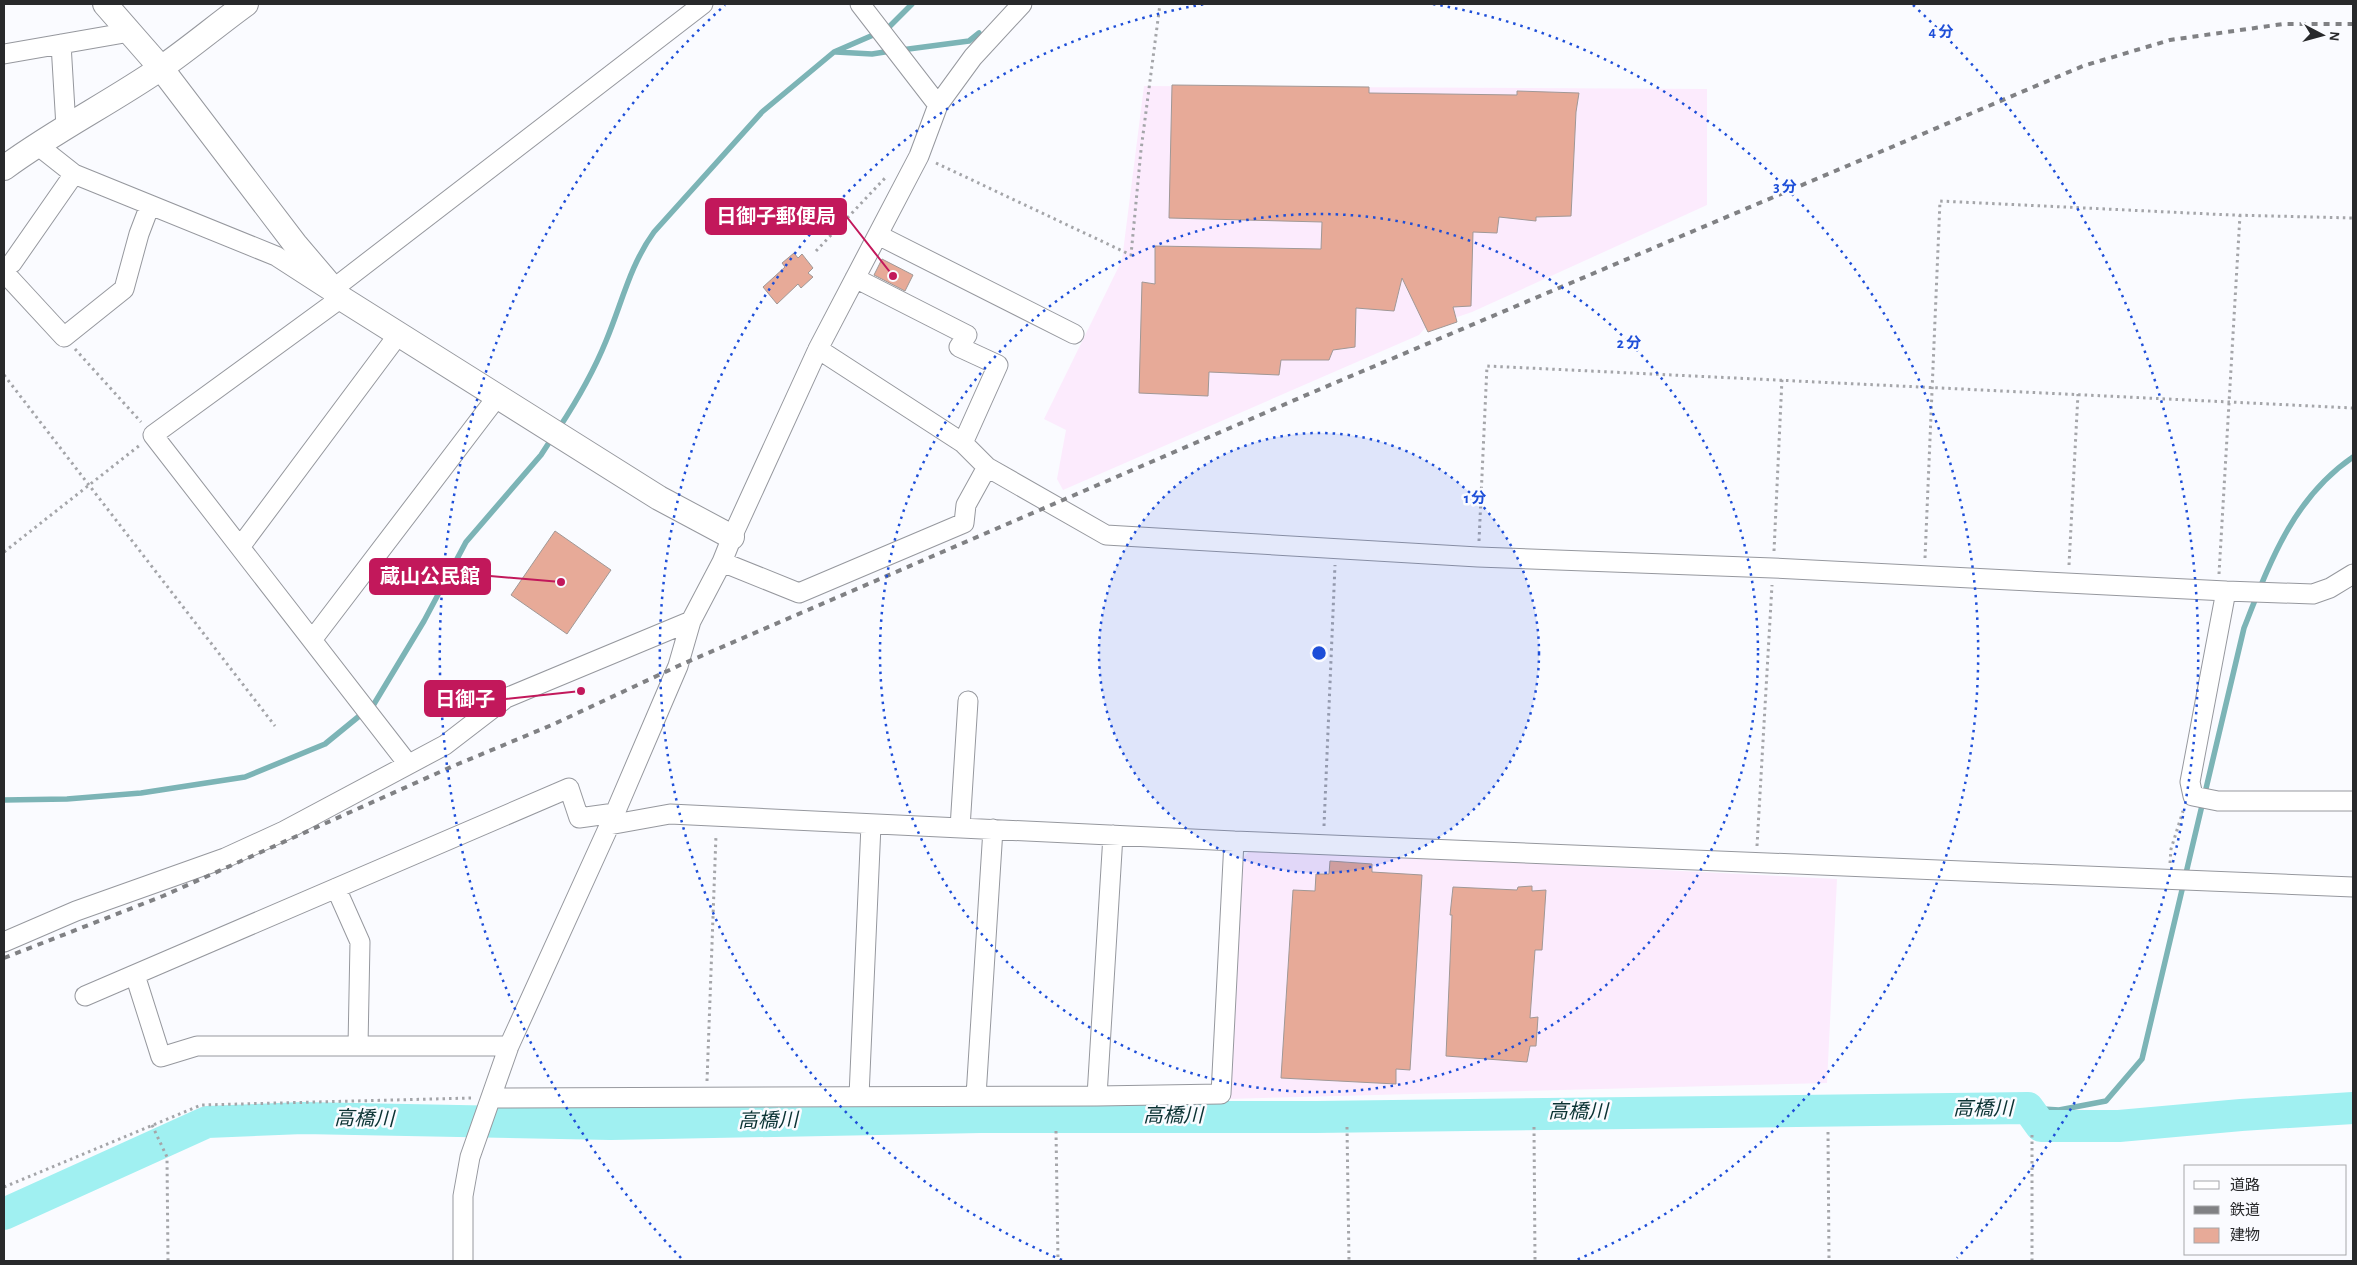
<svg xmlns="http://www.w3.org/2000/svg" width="2357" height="1265" viewBox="0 0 2357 1265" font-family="'Alegreya Sans','Noto Sans JP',sans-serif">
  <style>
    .industrial { fill: #fcebfd }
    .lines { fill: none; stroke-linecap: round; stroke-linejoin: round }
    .stream { stroke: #7cb4b6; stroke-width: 5.5 }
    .river { stroke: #a0f0f1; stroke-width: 32 }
    .building { fill: #e7aa98; stroke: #a09896 }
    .minor-casing { stroke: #96989e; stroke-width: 21 }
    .tertiary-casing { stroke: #96989e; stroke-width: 26 }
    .path { stroke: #a4a5a9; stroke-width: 3; stroke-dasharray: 2.5 4; stroke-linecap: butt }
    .minor { stroke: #fff; stroke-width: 19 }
    .tertiary { stroke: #fff; stroke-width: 24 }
    .rail { stroke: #808184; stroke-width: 4; stroke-dasharray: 6 6; stroke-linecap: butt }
    .ring { fill: none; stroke: #1d4ed8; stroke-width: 2.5; stroke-dasharray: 2.5 5 }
    .labels { text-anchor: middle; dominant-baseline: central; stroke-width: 5; stroke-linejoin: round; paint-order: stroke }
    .water-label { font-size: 20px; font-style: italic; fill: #0a3233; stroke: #fafbff }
    .centre { fill: #1d4ed8; stroke: #fafbff; stroke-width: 2.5 }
    .ring-label { font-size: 15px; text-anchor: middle; font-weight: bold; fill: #1d4ed8; stroke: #fafbff; stroke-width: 5; stroke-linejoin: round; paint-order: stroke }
    .leader { fill: none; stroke: #c2185b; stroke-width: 2 }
    .callout-dot { fill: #c2185b; stroke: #fafbff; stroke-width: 2 }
    .callout { fill: #c2185b; stroke: #c2185b; stroke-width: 2 }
    .callout-label { font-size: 20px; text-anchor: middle; font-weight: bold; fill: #fff }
  </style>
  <rect width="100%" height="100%" fill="#fafbff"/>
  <path class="industrial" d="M 1144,86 L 1707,89 L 1707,205 L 1472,312 L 1425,328 L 1419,335 L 1063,490 L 1057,479 L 1066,430 L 1044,419 L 1122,260 Z
    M 1251,849 L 1837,879 L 1827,1083 L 1227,1099 L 1240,861 Z"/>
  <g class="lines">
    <path class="stream" d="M 901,50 L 969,41 L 979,33
      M 836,52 L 872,54 L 891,51
      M 559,428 C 578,399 593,373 606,341 C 622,303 630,265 654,232 L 762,112 L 834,52 L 887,29 L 912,4
      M 4,800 L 67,799 L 141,793 L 245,777 L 325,744 L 374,704 L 424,621 L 466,542 L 541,455 L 552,438
      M 2028,1108 L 2059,1110 L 2106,1101 L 2142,1059 L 2244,628 C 2270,562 2293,498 2353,457"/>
    <path class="river" d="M 4,1214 L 207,1122 L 303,1118 L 611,1124 L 981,1117 L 1316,1117 L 2028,1108 L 2041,1126 L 2119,1126 L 2241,1115 L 2353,1108"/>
  </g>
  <path class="building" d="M 1172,85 L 1369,87 L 1369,93 L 1517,95 L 1517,91 L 1579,93 L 1576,112 L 1571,216 L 1536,217 L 1536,221 L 1499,217 L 1497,233 L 1473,232 L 1471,306 L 1453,307 L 1457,322 L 1428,332 L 1402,278 L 1394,311 L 1356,308 L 1355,347 L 1333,350 L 1329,360 L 1281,360 L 1279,375 L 1209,372 L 1208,396 L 1139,393 L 1142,282 L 1155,284 L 1155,246 L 1321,249 L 1322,222 L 1169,218 Z
    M 794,253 L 798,258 L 802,254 L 813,268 L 808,273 L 813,277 L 801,288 L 798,284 L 777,304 L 763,287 L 785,267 L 782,263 Z
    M 882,259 L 913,275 L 905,291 L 874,275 Z
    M 555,531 L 611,570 L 567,634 L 511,595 Z
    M 1330,861 L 1372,864 L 1372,872 L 1422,875 L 1410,1070 L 1396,1069 L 1396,1084 L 1281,1078 L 1293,890 L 1315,891 L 1316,874 L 1329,874 Z
    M 1532,886 L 1532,891 L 1546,890 L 1542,950 L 1535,950 L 1530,1018 L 1538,1017 L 1536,1046 L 1530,1046 L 1527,1062 L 1446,1056 L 1452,915 L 1450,915 L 1453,887 L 1517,890 L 1518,887 Z"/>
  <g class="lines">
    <defs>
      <path id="minor" d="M 860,4 L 938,105
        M 61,44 L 66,127
        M 4,54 L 130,32
        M 36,144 L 74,174 L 276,256 L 341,298 L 153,435 L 408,764
        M 878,235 L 1074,334
        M 4,269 L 12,263 L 74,174
        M 4,272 L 64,337 L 124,289 L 139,234 L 150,205
        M 333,289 L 703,4
        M 818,349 L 963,443 L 998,365 L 959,347 L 967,335 L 855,278
        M 987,467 L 1106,535 L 1478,557 L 1773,568 L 2226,591
        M 240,547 L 398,335
        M 722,562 L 799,593 L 964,523 L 966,505 L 987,467 L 963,443
        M 2353,574 L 2330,588 L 2313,594 L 2226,591 L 2190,782 L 2193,796 L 2218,801 L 2353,801
        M 312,640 L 497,397
        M 609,825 L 670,814 L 1234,841
        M 960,828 L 968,701
        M 336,888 L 360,942 L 358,1046
        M 4,942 L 76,911 L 225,858 L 284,831 L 445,745 L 506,698 L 691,621
        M 135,975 L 161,1057 L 197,1046 L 509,1046
        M 85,996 L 569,788 L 579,818 L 615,813
        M 859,1096 L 871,825
        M 976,1096 L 993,829
        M 1097,1096 L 1113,835
        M 492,1098 L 1097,1096 L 1221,1094 L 1234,841 L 2353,887
        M 463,1261 L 463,1196 L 470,1157 L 509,1046 L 615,813 L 678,666 L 691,621 L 722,562 L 732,537 L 818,349 L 919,156 L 938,105 L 973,57 L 1022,4"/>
      <path id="tertiary" d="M 105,4 L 161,68 L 295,244 L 341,298 L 659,498 L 732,537
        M 4,168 C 54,131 110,103 161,68 C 190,48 217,25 246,4"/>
    </defs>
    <use href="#minor" class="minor-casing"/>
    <use href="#tertiary" class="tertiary-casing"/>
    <path class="path" d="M 936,163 L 1131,255 L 1141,150 L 1160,4
      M 816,251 L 886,177
      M 75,349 L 141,422
      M 4,375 L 275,726
      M 1479,541 L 1487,366 L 2353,408
      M 1774,551 L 1782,379
      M 4,552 L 140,445
      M 1925,558 L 1940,201 L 2231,215 L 2353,218
      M 2069,565 L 2078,394
      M 2219,574 L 2240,215
      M 1324,826 L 1335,565
      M 1757,846 L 1772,585
      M 2170,863 L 2171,849 L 2183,811
      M 707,1081 L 716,835
      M 152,1125 L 167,1157 L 168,1261
      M 1347,1127 L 1349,1261
      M 1534,1127 L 1535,1261
      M 1056,1131 L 1058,1261
      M 1828,1132 L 1829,1261
      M 4,1187 L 201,1105 L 471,1098
      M 2032,1261 L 2032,1133"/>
    <use href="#minor" class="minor"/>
    <use href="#tertiary" class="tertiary"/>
    <path class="rail" d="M 4,958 L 163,896 L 451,767 L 554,724 L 678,666 L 1311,393 L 2083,66 L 2170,40 L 2283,24 L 2353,24"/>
  </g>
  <circle cx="1319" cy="653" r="220" fill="#1d4ed8" fill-opacity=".12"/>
  <g class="ring">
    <circle cx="1319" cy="653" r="220"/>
    <circle cx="1319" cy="653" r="439"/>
    <path d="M1062 1260A659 659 0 0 1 1205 4M1433 4A659 659 0 0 1 1576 1260"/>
    <path d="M681 1258A879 879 0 0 1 725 5M1913 5A879 879 0 0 1 1957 1258"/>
  </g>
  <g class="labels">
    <g class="water-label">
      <text x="1983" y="1109">高橋川</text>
      <text x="1578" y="1112">高橋川</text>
      <text x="1173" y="1116">高橋川</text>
      <text transform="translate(364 1119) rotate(1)">高橋川</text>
      <text transform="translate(768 1121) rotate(-1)">高橋川</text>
    </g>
  </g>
  <circle cx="1319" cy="653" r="8" class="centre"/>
  <g class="ring-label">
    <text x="1941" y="37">4 分</text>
    <text x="1785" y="192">3 分</text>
    <text x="1629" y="348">2 分</text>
    <text x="1475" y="503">1 分</text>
  </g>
  <path class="leader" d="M893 276L846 216M561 582L490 576M581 691L505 699"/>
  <g class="callout-dot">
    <circle cx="893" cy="276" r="5"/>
    <circle cx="561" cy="582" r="5"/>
    <circle cx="581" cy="691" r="5"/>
  </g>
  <g class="callout">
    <rect x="706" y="199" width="140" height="35" rx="5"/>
    <rect x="370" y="559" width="120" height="35" rx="5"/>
    <rect x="425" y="681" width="80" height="35" rx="5"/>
  </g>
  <g class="callout-label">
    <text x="776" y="223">日御子郵便局</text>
    <text x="430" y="583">蔵山公民館</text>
    <text x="465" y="706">日御子</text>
  </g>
  <rect width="2357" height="1265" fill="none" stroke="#28292b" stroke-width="10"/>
  <rect x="2184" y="1165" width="162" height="90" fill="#fafbff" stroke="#a6a7aa"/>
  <rect x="2194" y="1181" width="25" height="8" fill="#ffffff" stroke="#a6a7aa"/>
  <text x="2230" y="1190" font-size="15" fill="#28292b">道路</text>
  <rect x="2194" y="1206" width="25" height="8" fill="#808184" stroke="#a6a7aa"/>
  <text x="2230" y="1215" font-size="15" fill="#28292b">鉄道</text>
  <rect x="2194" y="1228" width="25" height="15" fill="#e7aa98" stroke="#a6a7aa"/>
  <text x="2230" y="1240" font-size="15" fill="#28292b">建物</text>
  <g transform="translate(2322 35) rotate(96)" stroke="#fafbff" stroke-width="4" paint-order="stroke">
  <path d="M0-4L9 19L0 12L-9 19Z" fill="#28292b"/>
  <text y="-8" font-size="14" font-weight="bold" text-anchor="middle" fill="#28292b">N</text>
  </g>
</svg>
